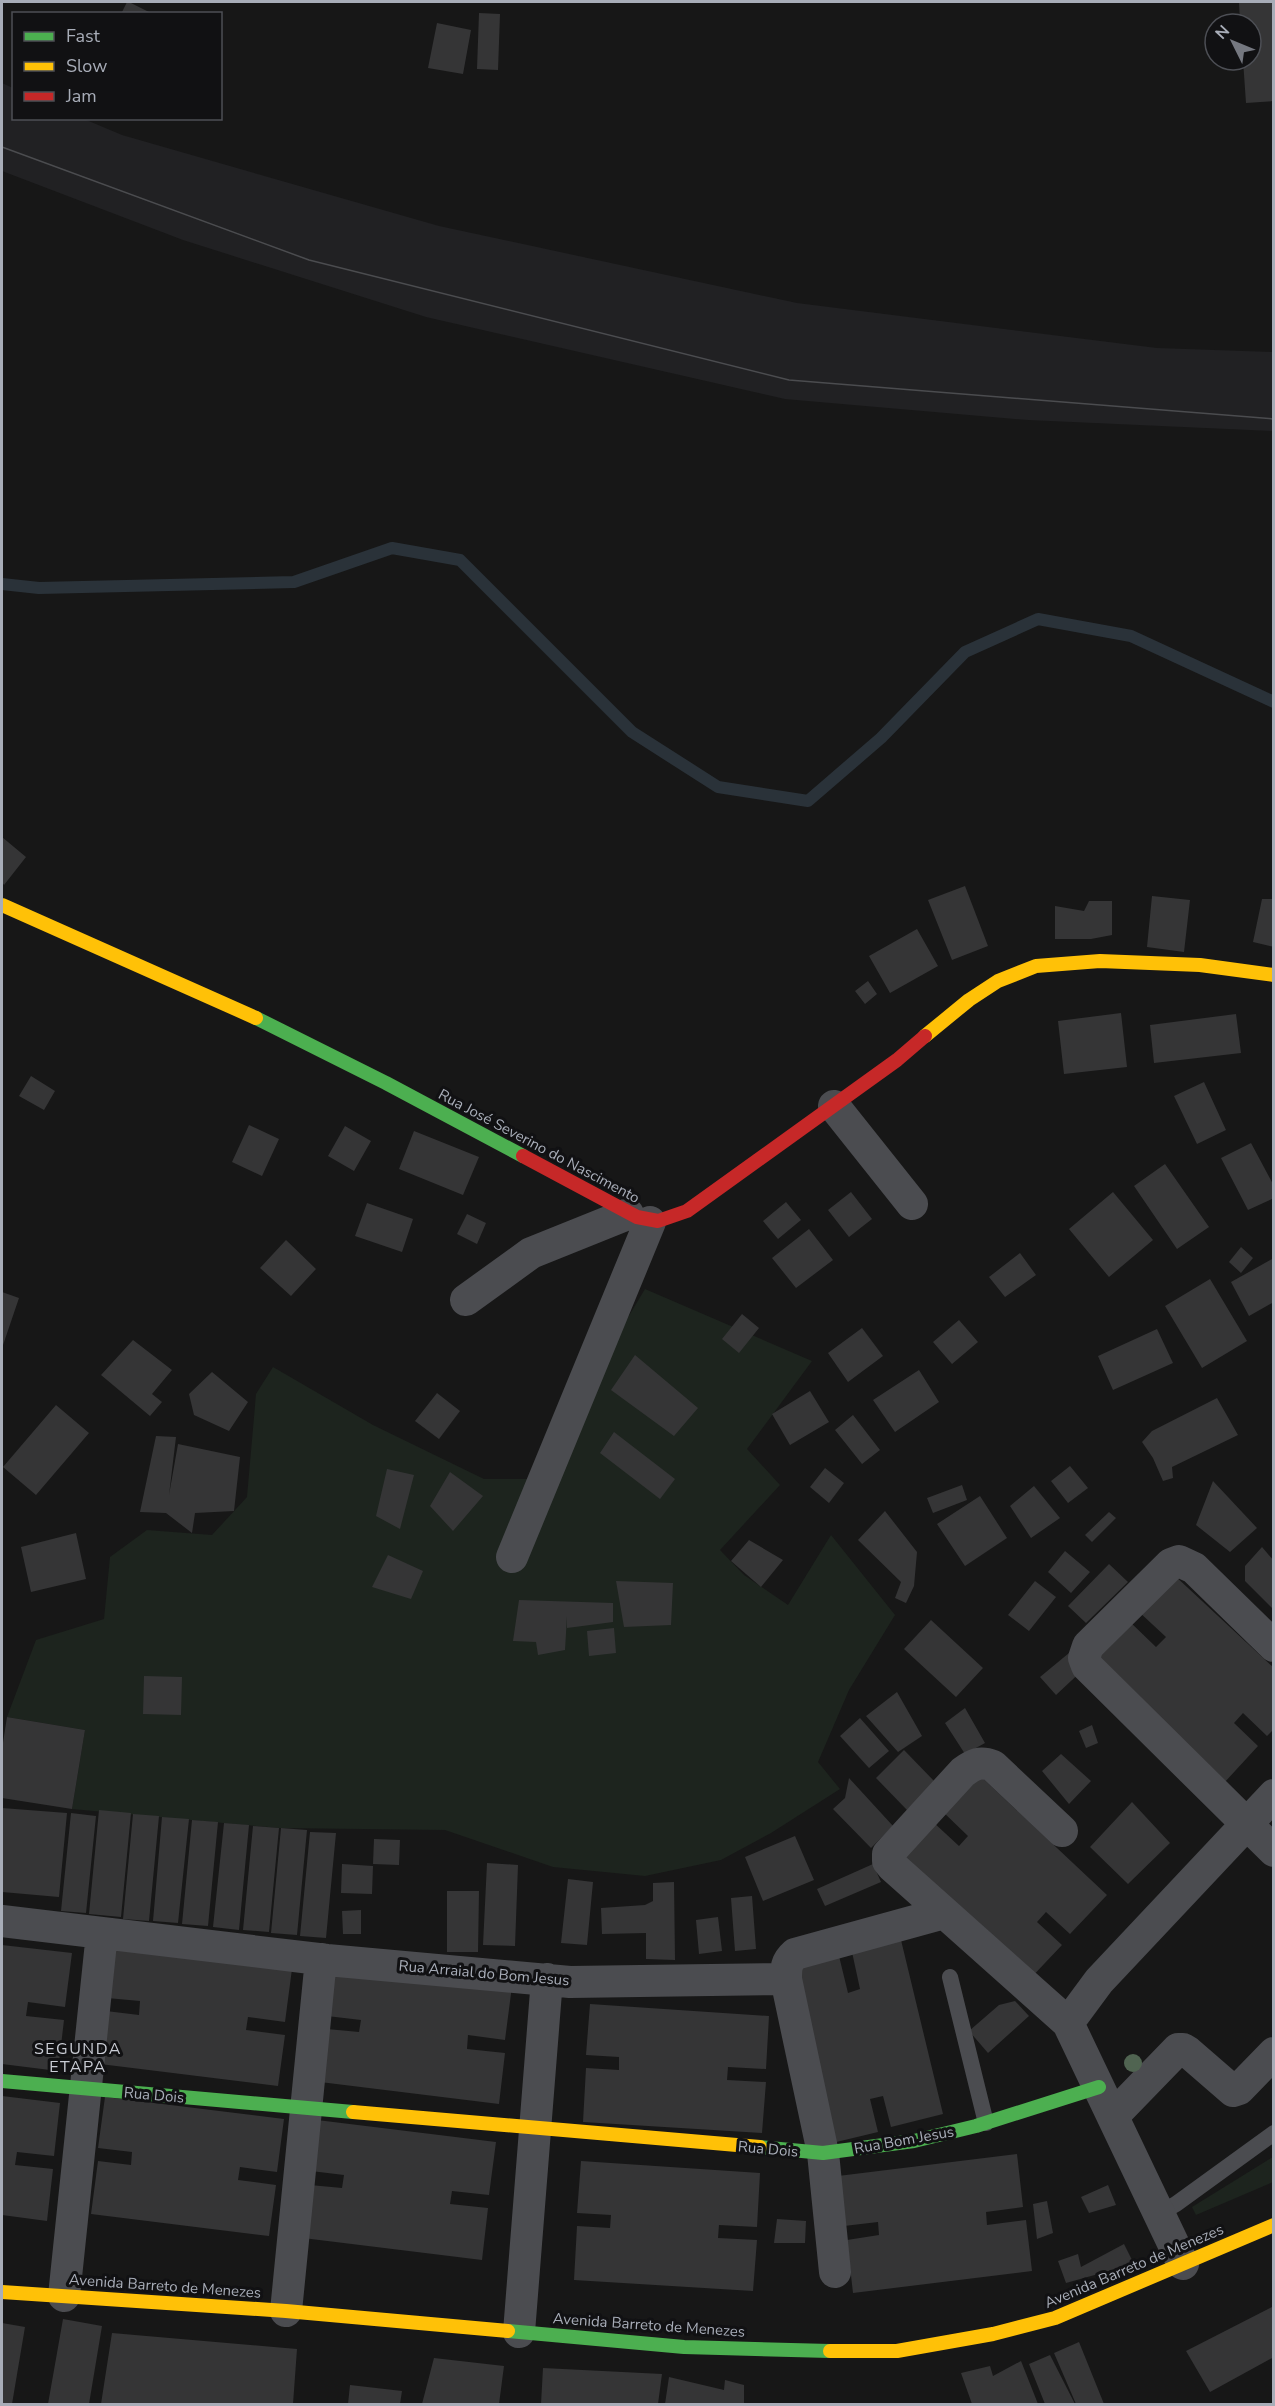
<svg xmlns="http://www.w3.org/2000/svg" width="1275" height="2406" viewBox="0 0 1275 2406" font-family="'Nunito Sans',sans-serif">
  <style>
    .built { fill: #212123 }
    .green { fill: #1d241e }
    .lines { fill: none; stroke-linecap: round; stroke-linejoin: round }
    .stream { stroke: #2a3239; stroke-width: 12 }
    .building { fill: #353536 }
    .lane { stroke: #4b4c50; stroke-width: 16 }
    .street { stroke: #4b4c50; stroke-width: 32 }
    .fast { stroke: #4caf50; stroke-width: 14 }
    .slow { stroke: #ffc107; stroke-width: 14 }
    .jam { stroke: #c62828; stroke-width: 14 }
    .tram { stroke: #4b4c4f; stroke-width: 1.5 }
    .tree { fill: #506451 }
    .labels { text-anchor: middle; dominant-baseline: central; stroke-width: 6; stroke-linejoin: round; paint-order: stroke }
    .street-label { font-size: 15px; fill: #a8adb8; stroke: #111113 }
    .neighbourhood-label { font-size: 16px; letter-spacing: 1.5px; fill: #c9ccd4; stroke: #111113 }
  </style>
  <rect width="100%" height="100%" fill="#171717"/>
  <path class="built" d="M 2,83 L 13,88 L 14,118 L 84,119 L 122,135 L 439,226 L 797,303 L 1157,348 L 1273,352 L 1273,431 L 1028,420 L 785,399 L 426,317 L 183,240 L 2,171 Z"/>
  <path class="green" d="M 645,1289 L 812,1361 L 747,1449 L 780,1485 L 720,1550 L 744,1575 L 788,1605 L 831,1535 L 895,1615 L 849,1690 L 818,1762 L 840,1789 L 771,1833 L 721,1860 L 645,1876 L 553,1867 L 445,1830 L 279,1828 L 72,1809 L 85,1730 L 7,1717 L 36,1640 L 104,1619 L 110,1557 L 147,1530 L 212,1535 L 247,1497 L 256,1394 L 273,1367 L 373,1425 L 484,1479 L 551,1479 L 591,1379 Z
    M 1273,2157 L 1273,2182 L 1196,2215 L 1192,2207 Z"/>
  <g class="lines">
    <path class="stream" d="M 2,584 L 39,588 L 294,582 L 392,548 L 460,560 L 632,732 L 718,787 L 808,801 L 881,738 L 965,652 L 1038,619 L 1131,636 L 1274,702"/>
  </g>
  <path class="building" d="M 127,2 L 129,2 L 153,14 L 121,14 Z
    M 1239,2 L 1274,2 L 1274,101 L 1246,103 L 1243,60 L 1251,60 L 1251,24 L 1240,24 Z
    M 479,13 L 500,14 L 498,70 L 477,69 Z
    M 437,23 L 471,30 L 463,74 L 428,68 Z
    M 2,837 L 26,857 L 4,885 L 2,882 Z
    M 965,886 L 988,946 L 952,960 L 928,900 Z
    M 1152,896 L 1190,900 L 1184,952 L 1147,947 Z
    M 1262,899 L 1274,899 L 1274,947 L 1253,942 Z
    M 1089,901 L 1112,901 L 1112,935 L 1091,939 L 1055,939 L 1055,906 L 1084,911 Z
    M 917,929 L 938,966 L 890,993 L 869,956 Z
    M 868,981 L 877,994 L 865,1004 L 855,991 Z
    M 1121,1013 L 1127,1067 L 1064,1074 L 1058,1021 Z
    M 1236,1014 L 1241,1053 L 1154,1063 L 1150,1025 Z
    M 31,1076 L 55,1091 L 44,1110 L 19,1096 Z
    M 1204,1082 L 1226,1130 L 1197,1144 L 1174,1096 Z
    M 249,1125 L 279,1139 L 262,1176 L 232,1162 Z
    M 345,1126 L 371,1141 L 354,1171 L 328,1156 Z
    M 414,1131 L 479,1157 L 463,1195 L 399,1169 Z
    M 1251,1143 L 1274,1186 L 1274,1198 L 1248,1210 L 1221,1158 Z
    M 1165,1164 L 1209,1227 L 1177,1249 L 1134,1186 Z
    M 851,1192 L 872,1219 L 849,1237 L 828,1210 Z
    M 1113,1192 L 1153,1240 L 1109,1277 L 1069,1229 Z
    M 786,1202 L 801,1220 L 778,1239 L 763,1221 Z
    M 367,1203 L 413,1219 L 402,1252 L 355,1236 Z
    M 467,1214 L 486,1223 L 477,1244 L 457,1234 Z
    M 809,1229 L 833,1260 L 796,1288 L 772,1258 Z
    M 286,1240 L 316,1269 L 291,1296 L 260,1268 Z
    M 1241,1247 L 1253,1258 L 1241,1273 L 1229,1262 Z
    M 1020,1253 L 1036,1275 L 1005,1297 L 989,1277 Z
    M 1274,1258 L 1274,1302 L 1249,1316 L 1231,1282 Z
    M 1210,1279 L 1247,1341 L 1202,1368 L 1165,1306 Z
    M 2,1292 L 19,1298 L 2,1348 Z
    M 742,1314 L 759,1328 L 739,1353 L 722,1339 Z
    M 959,1320 L 978,1342 L 952,1364 L 933,1342 Z
    M 862,1328 L 883,1356 L 848,1382 L 828,1353 Z
    M 1157,1329 L 1173,1363 L 1113,1390 L 1098,1356 Z
    M 133,1340 L 172,1370 L 152,1394 L 162,1402 L 150,1416 L 101,1375 Z
    M 635,1355 L 698,1408 L 674,1436 L 611,1390 Z
    M 919,1370 L 939,1402 L 895,1432 L 873,1400 Z
    M 212,1372 L 248,1402 L 229,1431 L 194,1415 L 189,1394 Z
    M 810,1391 L 829,1422 L 790,1445 L 772,1414 Z
    M 437,1393 L 460,1411 L 439,1439 L 415,1421 Z
    M 1217,1398 L 1238,1435 L 1172,1467 L 1173,1478 L 1163,1481 L 1153,1458 L 1142,1442 L 1152,1431 Z
    M 56,1405 L 89,1433 L 36,1495 L 3,1467 Z
    M 853,1415 L 880,1450 L 862,1464 L 835,1430 Z
    M 614,1432 L 675,1479 L 660,1499 L 600,1453 Z
    M 156,1436 L 176,1437 L 169,1495 L 178,1444 L 240,1457 L 234,1511 L 195,1513 L 192,1533 L 166,1513 L 140,1512 Z
    M 1070,1466 L 1088,1488 L 1068,1503 L 1051,1481 Z
    M 825,1468 L 844,1483 L 829,1503 L 810,1487 Z
    M 387,1469 L 414,1475 L 400,1529 L 376,1516 Z
    M 450,1472 L 483,1496 L 453,1531 L 430,1506 Z
    M 1213,1481 L 1257,1528 L 1230,1552 L 1196,1525 Z
    M 962,1485 L 967,1500 L 933,1513 L 927,1498 Z
    M 1034,1486 L 1060,1518 L 1031,1538 L 1010,1506 Z
    M 980,1496 L 1007,1538 L 965,1566 L 937,1524 Z
    M 885,1511 L 917,1552 L 914,1586 L 906,1603 L 895,1598 L 901,1582 L 858,1540 Z
    M 1109,1512 L 1116,1518 L 1092,1542 L 1085,1535 Z
    M 76,1533 L 86,1579 L 31,1592 L 21,1547 Z
    M 749,1540 L 783,1560 L 761,1587 L 731,1561 Z
    M 1262,1547 L 1274,1561 L 1274,1610 L 1245,1581 L 1245,1566 Z
    M 1065,1551 L 1090,1572 L 1071,1593 L 1048,1572 Z
    M 388,1555 L 423,1571 L 411,1599 L 372,1587 Z
    M 1109,1564 L 1128,1582 L 1086,1623 L 1068,1606 Z
    M 1173,1574 L 1274,1668 L 1274,1729 L 1267,1736 L 1243,1713 L 1234,1723 L 1258,1746 L 1224,1783 L 1093,1661 L 1129,1621 L 1156,1647 L 1166,1637 L 1138,1611 Z
    M 616,1581 L 673,1583 L 671,1625 L 624,1627 Z
    M 1035,1581 L 1056,1597 L 1029,1631 L 1008,1615 Z
    M 519,1600 L 613,1603 L 613,1622 L 567,1628 L 567,1616 L 565,1650 L 538,1655 L 536,1642 L 513,1641 Z
    M 931,1620 L 983,1668 L 956,1697 L 904,1649 Z
    M 614,1628 L 616,1653 L 589,1656 L 587,1631 Z
    M 1069,1653 L 1087,1666 L 1056,1695 L 1040,1677 Z
    M 144,1676 L 182,1677 L 181,1715 L 143,1714 Z
    M 897,1692 L 922,1736 L 898,1752 L 866,1716 Z
    M 965,1708 L 985,1743 L 965,1754 L 945,1723 Z
    M 7,1717 L 85,1730 L 72,1809 L 2,1798 L 2,1749 Z
    M 860,1718 L 889,1751 L 869,1768 L 840,1736 Z
    M 1092,1725 L 1098,1743 L 1086,1748 L 1079,1731 Z
    M 904,1750 L 935,1782 L 907,1810 L 876,1778 Z
    M 1061,1754 L 1091,1781 L 1069,1804 L 1042,1771 Z
    M 976,1772 L 1107,1895 L 1070,1934 L 1046,1912 L 1037,1922 L 1062,1945 L 1027,1982 L 896,1859 L 932,1821 L 959,1846 L 968,1836 L 941,1810 Z
    M 849,1778 L 893,1826 L 871,1848 L 833,1809 L 845,1798 Z
    M 1132,1802 L 1170,1843 L 1128,1884 L 1090,1847 Z
    M 2,1808 L 67,1813 L 59,1897 L 2,1892 Z
    M 99,1810 L 131,1813 L 121,1917 L 89,1914 Z
    M 71,1813 L 96,1816 L 86,1913 L 61,1911 Z
    M 133,1814 L 159,1816 L 149,1921 L 123,1919 Z
    M 162,1817 L 189,1819 L 178,1923 L 153,1921 Z
    M 192,1820 L 218,1822 L 208,1926 L 182,1924 Z
    M 224,1823 L 249,1825 L 239,1930 L 213,1927 Z
    M 253,1826 L 279,1828 L 269,1932 L 243,1930 Z
    M 281,1828 L 307,1830 L 297,1935 L 271,1933 Z
    M 310,1832 L 336,1833 L 326,1938 L 300,1936 Z
    M 795,1836 L 814,1880 L 763,1901 L 745,1857 Z
    M 374,1839 L 400,1840 L 399,1865 L 373,1864 Z
    M 487,1863 L 518,1865 L 515,1946 L 483,1945 Z
    M 342,1864 L 373,1866 L 372,1894 L 341,1893 Z
    M 873,1864 L 881,1882 L 825,1906 L 817,1889 Z
    M 568,1879 L 593,1882 L 587,1945 L 561,1943 Z
    M 674,1882 L 675,1960 L 646,1959 L 646,1933 L 602,1934 L 601,1908 L 645,1905 L 653,1901 L 653,1883 Z
    M 447,1891 L 479,1891 L 478,1952 L 447,1952 Z
    M 752,1896 L 756,1949 L 735,1951 L 731,1898 Z
    M 361,1910 L 361,1934 L 343,1934 L 342,1911 Z
    M 718,1917 L 722,1951 L 699,1954 L 696,1920 Z
    M 901,1940 L 943,2114 L 891,2127 L 883,2096 L 870,2099 L 878,2132 L 828,2144 L 787,1969 L 839,1956 L 848,1993 L 860,1989 L 852,1952 Z
    M 2,1945 L 72,1953 L 65,2007 L 28,2002 L 26,2016 L 64,2020 L 58,2071 L 2,2064 Z
    M 113,1947 L 292,1969 L 285,2022 L 248,2017 L 246,2030 L 285,2035 L 278,2086 L 100,2064 L 106,2011 L 139,2015 L 140,2001 L 107,1998 Z
    M 333,1965 L 512,1986 L 505,2040 L 468,2035 L 467,2049 L 505,2053 L 499,2104 L 320,2082 L 327,2029 L 359,2032 L 361,2020 L 327,2016 Z
    M 1015,2001 L 1029,2016 L 988,2053 L 969,2031 L 999,2005 Z
    M 590,2004 L 769,2016 L 766,2069 L 728,2067 L 727,2080 L 766,2082 L 762,2133 L 583,2122 L 586,2068 L 619,2070 L 619,2057 L 586,2055 Z
    M 2,2096 L 60,2103 L 54,2156 L 17,2152 L 15,2165 L 53,2169 L 47,2221 L 2,2215 Z
    M 105,2097 L 284,2119 L 277,2172 L 240,2167 L 238,2180 L 276,2185 L 269,2236 L 91,2214 L 98,2161 L 131,2165 L 132,2152 L 98,2148 Z
    M 317,2120 L 496,2142 L 489,2195 L 452,2191 L 450,2204 L 488,2208 L 482,2260 L 303,2238 L 310,2185 L 342,2188 L 344,2175 L 311,2171 Z
    M 1017,2154 L 1023,2207 L 986,2212 L 987,2225 L 1026,2220 L 1032,2271 L 853,2293 L 847,2240 L 879,2235 L 878,2222 L 844,2226 L 838,2176 Z
    M 581,2161 L 760,2173 L 757,2227 L 719,2225 L 718,2238 L 757,2240 L 753,2291 L 574,2280 L 577,2226 L 610,2228 L 611,2215 L 577,2213 Z
    M 1108,2185 L 1116,2205 L 1089,2213 L 1081,2197 Z
    M 1047,2201 L 1053,2233 L 1037,2239 L 1033,2204 Z
    M 777,2219 L 806,2221 L 805,2243 L 774,2243 Z
    M 1124,2244 L 1134,2264 L 1066,2283 L 1058,2261 L 1078,2254 L 1081,2267 Z
    M 1274,2306 L 1274,2357 L 1210,2392 L 1186,2351 Z
    M 63,2319 L 102,2326 L 89,2404 L 48,2404 Z
    M 2,2323 L 25,2327 L 12,2404 L 2,2404 Z
    M 112,2333 L 297,2349 L 293,2404 L 101,2404 Z
    M 1079,2342 L 1104,2404 L 1076,2404 L 1054,2353 Z
    M 1050,2355 L 1075,2404 L 1045,2404 L 1029,2364 Z
    M 434,2358 L 504,2366 L 499,2404 L 422,2404 Z
    M 1021,2361 L 1038,2404 L 972,2404 L 961,2373 L 990,2366 L 993,2376 Z
    M 543,2368 L 662,2374 L 658,2404 L 541,2404 Z
    M 669,2377 L 724,2390 L 725,2380 L 744,2385 L 744,2404 L 665,2404 Z
    M 350,2385 L 402,2391 L 400,2404 L 348,2404 Z"/>
  <g class="lines">
    <path class="lane" d="M 950,1977 L 986,2123
      M 1160,2213 L 1176,2204 L 1274,2133"/>
    <path class="street" d="M 834,1106 L 912,1204
      M 466,1300 L 531,1253 L 628,1214
      M 512,1557 L 650,1222
      M 1274,1646 L 1194,1568 L 1179,1561 L 1171,1564 L 1088,1646 L 1084,1658 L 1087,1666 L 1274,1851
      M 1062,1831 L 993,1766 C 980,1761 974,1764 963,1772 L 888,1854 L 888,1861 L 892,1866 L 1068,2023
      M 2,1921 L 327,1960 L 570,1982 L 786,1979 C 786,1968 786,1962 795,1954 L 944,1913
      M 786,1979 L 823,2153 L 835,2272
      M 1114,2115 L 1178,2049 L 1183,2049 L 1188,2052 L 1233,2091 L 1239,2089 L 1274,2053
      M 1183,2264 L 1068,2023 L 1099,1981 L 1274,1795
      M 64,2296 L 102,1933
      M 286,2311 L 321,1959
      M 519,2332 L 547,1979"/>
    <path class="fast" d="M 256,1018 L 386,1083 L 523,1156
      M 2,2081 L 353,2112
      M 760,2147 L 823,2153 L 914,2141 L 976,2126 L 1099,2087
      M 508,2331 L 684,2347 L 830,2351"/>
    <path class="slow" d="M 2,905 L 256,1018
      M 925,1036 L 969,1000 L 998,981 L 1036,966 L 1100,961 L 1200,965 L 1274,975
      M 353,2112 L 760,2147
      M 2,2292 L 286,2311 L 508,2331
      M 830,2351 L 897,2351 L 993,2334 L 1055,2318 L 1274,2225"/>
    <path class="jam" d="M 523,1156 L 637,1217 L 658,1221 L 687,1211 L 897,1060 L 925,1036"/>
    <path class="tram" d="M 2,147 L 309,260 L 789,380 L 1274,419"/>
  </g>
  <circle class="tree" cx="1133" cy="2063" r="9"/>
  <g class="labels">
    <g class="street-label">
      <text transform="translate(539 1146) rotate(28)">Rua José Severino do Nascimento</text>
      <text transform="translate(484 1973) rotate(5)">Rua Arraial do Bom Jesus</text>
      <text transform="translate(154 2095) rotate(5)">Rua Dois</text>
      <text transform="translate(904 2140) rotate(-10)">Rua Bom Jesus</text>
      <text transform="translate(768 2149) rotate(5)">Rua Dois</text>
      <text transform="translate(1134 2266) rotate(-23)">Avenida Barreto de Menezes</text>
      <text transform="translate(165 2286) rotate(4)">Avenida Barreto de Menezes</text>
      <text transform="translate(649 2325) rotate(4)">Avenida Barreto de Menezes</text>
    </g>
    <g class="neighbourhood-label">
      <text x="78" y="2049">SEGUNDA<tspan x="78" dy="18">ETAPA</tspan></text>
    </g>
  </g>
  <rect width="1275" height="2406" fill="none" stroke="#a8adb8" stroke-width="6"/>
  <rect x="12" y="12" width="210" height="108" fill="#111113" stroke="#4d4f55" stroke-width="1.5"/>
  <rect x="24" y="32" width="30" height="9" fill="#4caf50" stroke="#4d4f55" stroke-width="1.5"/>
  <text x="66" y="42" font-size="18" fill="#a8adb8">Fast</text>
  <rect x="24" y="62" width="30" height="9" fill="#ffc107" stroke="#4d4f55" stroke-width="1.5"/>
  <text x="66" y="72" font-size="18" fill="#a8adb8">Slow</text>
  <rect x="24" y="92" width="30" height="9" fill="#c62828" stroke="#4d4f55" stroke-width="1.5"/>
  <text x="66" y="102" font-size="18" fill="#a8adb8">Jam</text>
  <g transform="translate(1233 42) rotate(313)"><circle r="28" fill="#111113" stroke="#4d4f55" stroke-width="1.5"/>
  <path d="M0-4.5L10 22L0 15L-10 22Z" fill="#757880"/>
  <text y="-9" font-size="16" font-weight="bold" text-anchor="middle" fill="#a8adb8">N</text>
  </g>
</svg>
